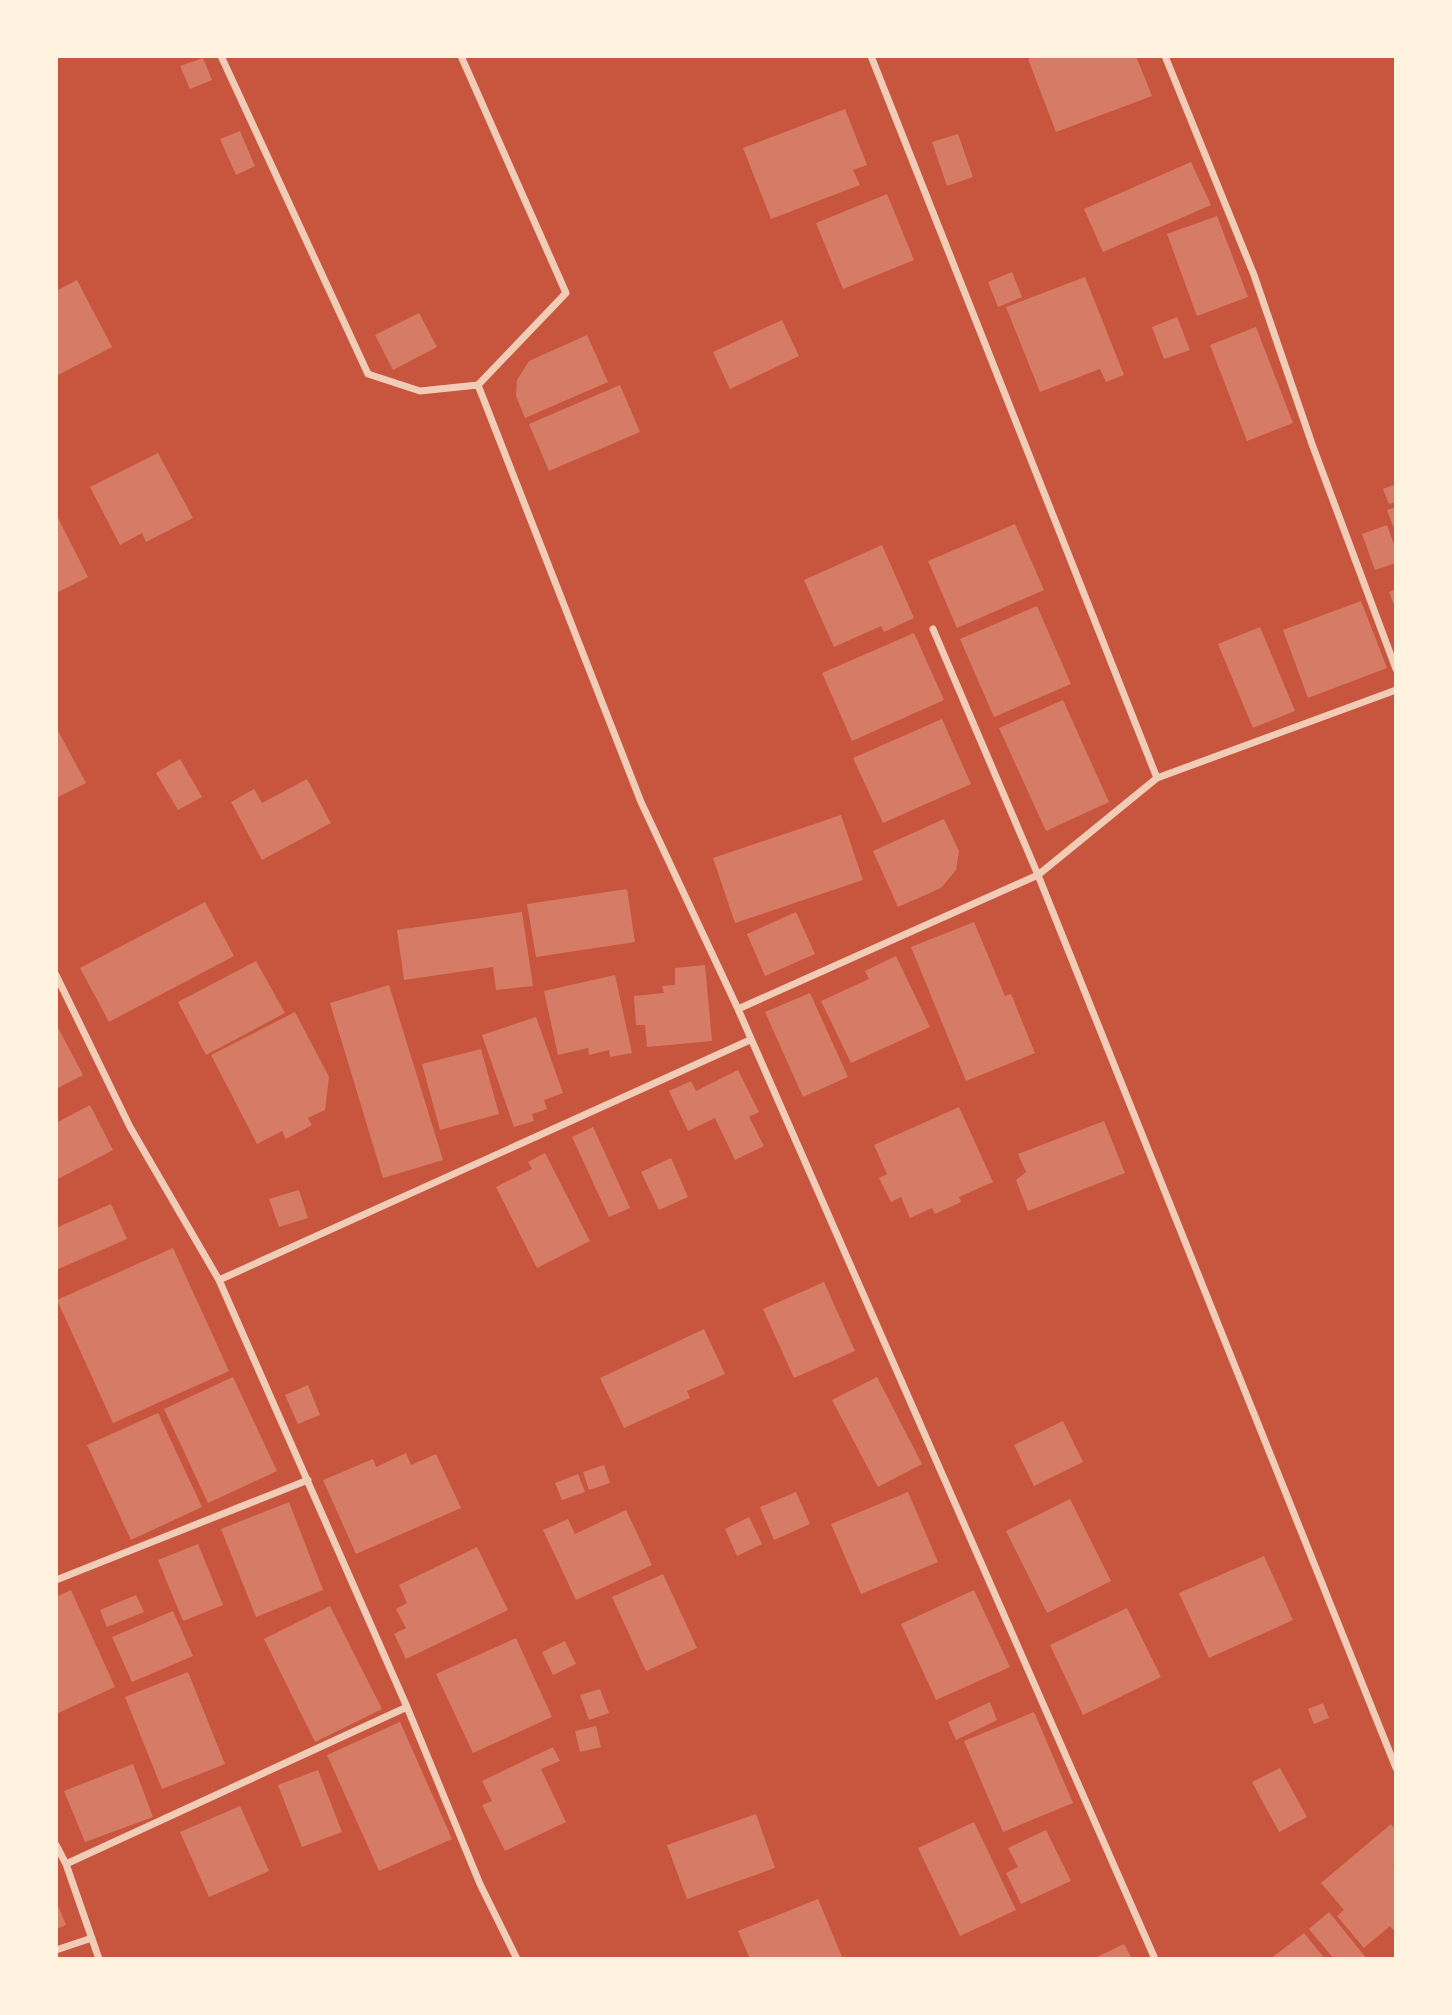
<svg xmlns="http://www.w3.org/2000/svg" width="1452" height="2015" viewBox="0 0 1452 2015" font-family="'Titillium Web',sans-serif">
  <style>
    .building { fill: #d67c66 }
    .lines { fill: none; stroke-linecap: round; stroke-linejoin: round }
    .minor { stroke: #f1ccb7; stroke-width: 7 }
  </style>
  <rect width="100%" height="100%" fill="#c8553d"/>
  <path class="building" d="M 1037,56 L 1136,56 L 1152,96 L 1056,132 L 1028,59 Z
    M 203,58 L 212,80 L 190,89 L 180,66 Z
    M 845,109 L 867,165 L 853,170 L 860,185 L 771,219 L 743,148 Z
    M 240,131 L 255,166 L 236,175 L 220,139 Z
    M 958,134 L 973,177 L 947,186 L 932,142 Z
    M 1191,162 L 1211,205 L 1103,252 L 1084,209 Z
    M 887,194 L 914,260 L 843,289 L 816,223 Z
    M 1217,216 L 1248,297 L 1197,316 L 1167,234 Z
    M 1012,272 L 1022,297 L 998,307 L 988,282 Z
    M 1085,277 L 1124,375 L 1106,382 L 1100,369 L 1040,392 L 1006,307 Z
    M 77,280 L 112,347 L 56,376 L 56,291 Z
    M 419,313 L 437,347 L 393,370 L 375,335 Z
    M 1177,317 L 1190,350 L 1164,359 L 1152,327 Z
    M 782,320 L 799,356 L 730,389 L 713,352 Z
    M 1256,327 L 1293,423 L 1247,441 L 1210,345 Z
    M 587,335 L 608,382 L 525,418 L 516,396 L 517,380 L 529,361 Z
    M 620,385 L 640,432 L 549,471 L 529,424 Z
    M 158,453 L 193,518 L 146,542 L 142,533 L 120,545 L 90,487 Z
    M 1396,484 L 1396,502 L 1389,504 L 1383,489 Z
    M 1396,507 L 1396,534 L 1387,510 Z
    M 56,514 L 88,577 L 56,593 Z
    M 1015,524 L 1044,590 L 957,628 L 928,561 Z
    M 1387,525 L 1396,550 L 1396,563 L 1375,570 L 1362,534 Z
    M 882,545 L 914,618 L 884,632 L 881,626 L 834,647 L 804,580 Z
    M 1396,589 L 1396,610 L 1389,592 Z
    M 1361,601 L 1387,668 L 1308,698 L 1283,630 Z
    M 1037,606 L 1071,684 L 994,717 L 960,639 Z
    M 1260,627 L 1295,711 L 1253,728 L 1218,644 Z
    M 914,633 L 944,700 L 852,741 L 822,673 Z
    M 1063,700 L 1109,802 L 1046,831 L 999,728 Z
    M 942,719 L 971,784 L 883,823 L 853,758 Z
    M 56,727 L 86,783 L 56,798 Z
    M 180,759 L 202,797 L 178,810 L 156,773 Z
    M 307,779 L 331,823 L 262,860 L 231,802 L 254,789 L 262,803 Z
    M 841,815 L 863,880 L 735,923 L 713,858 Z
    M 944,819 L 959,851 L 956,870 L 941,888 L 898,907 L 873,851 Z
    M 627,889 L 635,942 L 536,957 L 527,904 Z
    M 205,902 L 234,956 L 109,1022 L 80,968 Z
    M 522,912 L 533,986 L 496,990 L 493,967 L 404,980 L 397,930 Z
    M 796,912 L 815,954 L 765,976 L 747,934 Z
    M 974,922 L 1005,996 L 1011,994 L 1035,1053 L 966,1081 L 911,947 Z
    M 896,956 L 930,1027 L 851,1063 L 821,1001 L 869,979 L 865,971 Z
    M 256,961 L 285,1013 L 206,1055 L 178,1002 Z
    M 705,965 L 712,1041 L 647,1047 L 645,1025 L 636,1025 L 634,996 L 664,993 L 662,986 L 675,985 L 675,968 Z
    M 615,975 L 632,1053 L 610,1057 L 609,1050 L 589,1055 L 588,1048 L 558,1055 L 544,991 Z
    M 389,985 L 443,1160 L 383,1178 L 330,1003 Z
    M 810,993 L 848,1077 L 803,1097 L 765,1012 Z
    M 295,1012 L 329,1077 L 325,1110 L 308,1118 L 312,1125 L 286,1139 L 282,1131 L 257,1144 L 211,1055 Z
    M 536,1017 L 563,1093 L 544,1100 L 547,1109 L 532,1114 L 534,1121 L 514,1127 L 482,1035 Z
    M 56,1024 L 83,1075 L 56,1089 Z
    M 481,1049 L 499,1114 L 440,1130 L 422,1064 Z
    M 738,1070 L 759,1112 L 749,1117 L 764,1146 L 735,1160 L 715,1118 L 688,1131 L 669,1091 L 691,1081 L 696,1091 Z
    M 90,1105 L 113,1150 L 56,1180 L 56,1123 Z
    M 959,1107 L 993,1182 L 959,1197 L 961,1202 L 935,1214 L 932,1208 L 910,1218 L 901,1197 L 891,1202 L 879,1178 L 887,1174 L 874,1145 Z
    M 1104,1121 L 1125,1173 L 1028,1211 L 1016,1180 L 1026,1172 L 1018,1154 Z
    M 593,1127 L 630,1208 L 609,1217 L 572,1137 Z
    M 545,1153 L 590,1241 L 537,1268 L 496,1187 L 532,1169 L 528,1162 Z
    M 671,1158 L 688,1197 L 659,1210 L 641,1172 Z
    M 299,1190 L 308,1218 L 279,1227 L 269,1199 Z
    M 111,1204 L 127,1239 L 56,1270 L 56,1228 Z
    M 173,1248 L 229,1371 L 113,1423 L 57,1300 Z
    M 824,1282 L 855,1351 L 794,1378 L 763,1309 Z
    M 704,1329 L 725,1374 L 687,1391 L 690,1398 L 624,1428 L 600,1378 Z
    M 233,1377 L 277,1471 L 208,1503 L 164,1409 Z
    M 877,1377 L 922,1464 L 878,1487 L 832,1400 Z
    M 308,1385 L 320,1415 L 298,1424 L 285,1395 Z
    M 158,1413 L 202,1507 L 131,1540 L 87,1445 Z
    M 1063,1421 L 1083,1462 L 1034,1486 L 1014,1445 Z
    M 406,1453 L 411,1465 L 436,1454 L 461,1508 L 356,1554 L 323,1480 L 373,1459 L 376,1467 Z
    M 604,1465 L 610,1483 L 589,1490 L 583,1472 Z
    M 578,1474 L 585,1492 L 562,1500 L 555,1483 Z
    M 796,1492 L 810,1524 L 774,1540 L 760,1507 Z
    M 908,1492 L 938,1562 L 861,1594 L 831,1524 Z
    M 1070,1499 L 1111,1581 L 1047,1613 L 1006,1531 Z
    M 289,1502 L 323,1590 L 256,1617 L 221,1529 Z
    M 626,1510 L 652,1565 L 576,1600 L 543,1530 L 568,1519 L 575,1534 Z
    M 749,1517 L 762,1544 L 737,1556 L 725,1529 Z
    M 198,1544 L 223,1605 L 183,1621 L 158,1560 Z
    M 477,1547 L 508,1610 L 406,1659 L 394,1634 L 406,1628 L 396,1609 L 407,1603 L 399,1585 Z
    M 1264,1556 L 1293,1620 L 1209,1658 L 1179,1593 Z
    M 663,1574 L 697,1648 L 646,1671 L 612,1597 Z
    M 71,1590 L 115,1687 L 56,1714 L 56,1597 Z
    M 974,1590 L 1010,1667 L 936,1700 L 901,1624 Z
    M 136,1595 L 144,1612 L 107,1627 L 100,1610 Z
    M 330,1606 L 382,1709 L 315,1742 L 264,1639 Z
    M 1127,1608 L 1161,1677 L 1083,1715 L 1050,1645 Z
    M 173,1611 L 193,1656 L 132,1682 L 112,1637 Z
    M 516,1638 L 552,1717 L 473,1753 L 436,1674 Z
    M 565,1641 L 576,1664 L 553,1675 L 542,1652 Z
    M 188,1672 L 225,1764 L 162,1789 L 125,1697 Z
    M 600,1689 L 609,1713 L 589,1720 L 580,1695 Z
    M 990,1702 L 997,1720 L 956,1740 L 948,1722 Z
    M 1323,1703 L 1329,1718 L 1314,1724 L 1308,1709 Z
    M 1034,1712 L 1073,1803 L 1003,1832 L 964,1741 Z
    M 400,1722 L 452,1839 L 379,1871 L 327,1755 Z
    M 596,1726 L 601,1747 L 580,1752 L 575,1731 Z
    M 553,1747 L 560,1761 L 541,1769 L 566,1822 L 505,1851 L 482,1805 L 492,1801 L 482,1781 Z
    M 133,1764 L 153,1817 L 85,1842 L 64,1791 Z
    M 1280,1768 L 1307,1817 L 1279,1832 L 1252,1782 Z
    M 318,1770 L 342,1832 L 302,1847 L 278,1785 Z
    M 240,1806 L 269,1871 L 209,1897 L 180,1832 Z
    M 756,1814 L 775,1868 L 687,1899 L 667,1845 Z
    M 974,1822 L 1016,1910 L 960,1936 L 918,1848 Z
    M 1391,1824 L 1396,1830 L 1396,1863 L 1393,1865 L 1396,1868 L 1396,1933 L 1390,1926 L 1364,1948 L 1337,1916 L 1344,1910 L 1321,1883 Z
    M 1046,1830 L 1071,1881 L 1021,1904 L 1006,1873 L 1018,1867 L 1008,1848 Z
    M 818,1899 L 842,1957 L 750,1959 L 738,1931 Z
    M 56,1901 L 66,1925 L 56,1929 Z
    M 1329,1912 L 1367,1959 L 1334,1959 L 1309,1929 Z
    M 1304,1933 L 1325,1959 L 1270,1959 Z
    M 1124,1944 L 1132,1959 L 1093,1959 Z"/>
  <g class="lines">
    <path class="minor" d="M 221,56 L 368,374 L 420,391 L 478,385
      M 461,56 L 566,293 L 478,385 L 641,802 L 738,1009 L 1155,1959
      M 871,56 L 1157,778
      M 1165,56 L 1254,275 L 1312,444 L 1396,669
      M 933,629 L 1038,875 L 1396,1768
      M 56,975 L 130,1127 L 219,1280 L 407,1707 L 480,1884 L 517,1959
      M 738,1009 L 1038,875 L 1157,778 L 1396,690
      M 219,1280 L 750,1040
      M 56,1580 L 308,1480
      M 56,1845 L 66,1864 L 99,1959
      M 66,1864 L 407,1707
      M 56,1950 L 92,1938"/>
  </g>
  <rect width="1452" height="2015" fill="none" stroke="#fff3e0" stroke-width="116"/>
</svg>
